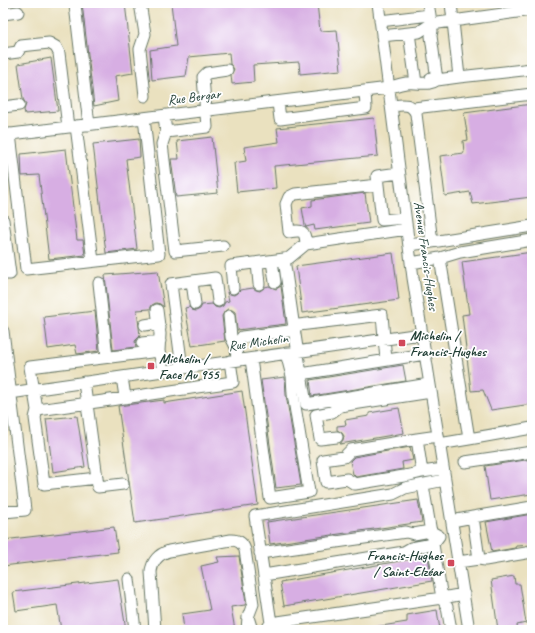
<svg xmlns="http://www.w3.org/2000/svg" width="535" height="633" viewBox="0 0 535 633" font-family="Caveat,sans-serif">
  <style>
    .building { fill: #d7aee3 }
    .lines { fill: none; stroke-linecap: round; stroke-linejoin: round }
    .minor-casing { stroke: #667665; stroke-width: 13 }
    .minor { stroke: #fff; stroke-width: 11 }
    .poi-dot { fill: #d1495b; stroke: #fff; stroke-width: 1.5 }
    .labels { text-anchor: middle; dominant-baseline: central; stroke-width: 3.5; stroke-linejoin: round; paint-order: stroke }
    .street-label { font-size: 14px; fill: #1f3d34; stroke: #fff }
    .poi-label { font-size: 14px; font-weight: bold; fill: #1f3d34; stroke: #fff; text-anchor: start }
  </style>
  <rect width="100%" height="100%" fill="#fff"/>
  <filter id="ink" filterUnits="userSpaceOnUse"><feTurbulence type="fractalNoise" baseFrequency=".025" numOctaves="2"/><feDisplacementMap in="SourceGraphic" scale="8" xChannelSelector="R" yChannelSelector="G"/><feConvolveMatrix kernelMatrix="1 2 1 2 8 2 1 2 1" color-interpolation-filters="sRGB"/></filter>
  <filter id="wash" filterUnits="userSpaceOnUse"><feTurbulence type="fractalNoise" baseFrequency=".012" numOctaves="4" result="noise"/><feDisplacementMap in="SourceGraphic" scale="16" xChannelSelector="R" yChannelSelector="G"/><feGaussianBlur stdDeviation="0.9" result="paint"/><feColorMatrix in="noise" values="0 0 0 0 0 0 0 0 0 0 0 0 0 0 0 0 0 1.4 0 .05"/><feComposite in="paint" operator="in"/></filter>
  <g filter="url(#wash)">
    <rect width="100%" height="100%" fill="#eae1bf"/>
    <g id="blocks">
      <path class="building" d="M 82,3 L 125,3 L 133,73 L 115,76 L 118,101 L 94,106 Z
        M 171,3 L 317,3 L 320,31 L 337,30 L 341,70 L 300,74 L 299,62 L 253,65 L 254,82 L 232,84 L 231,75 L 234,69 L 230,64 L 229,53 L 189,57 L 186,76 L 152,80 L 150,50 L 176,46 Z
        M 51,58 L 58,111 L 25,114 L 24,110 L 26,104 L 23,99 L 18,64 Z
        M 532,104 L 532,197 L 473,204 L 470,192 L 445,196 L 440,156 L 464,153 L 463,141 L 468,140 L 464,113 Z
        M 374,118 L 378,156 L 274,166 L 276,188 L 237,192 L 234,163 L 246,161 L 244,147 L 279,142 L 277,128 Z
        M 212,137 L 218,193 L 176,197 L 171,159 L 179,159 L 177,141 Z
        M 139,139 L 140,157 L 126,159 L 137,249 L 106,253 L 93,144 Z
        M 66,149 L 77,240 L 83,240 L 85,255 L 49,259 L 39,175 L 22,176 L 21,154 Z
        M 365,193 L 369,223 L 315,230 L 314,225 L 306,227 L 305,225 L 302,208 L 312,206 L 312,200 Z
        M 532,252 L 532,404 L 491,410 L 483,390 L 471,391 L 462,315 L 469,314 L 462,262 Z
        M 393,253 L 399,300 L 302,313 L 296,266 Z
        M 158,271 L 164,307 L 160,304 L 156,303 L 152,305 L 150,309 L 137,310 L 140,336 L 135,341 L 136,347 L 113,350 L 105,275 Z
        M 269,286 L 276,289 L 281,286 L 286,324 L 237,330 L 235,312 L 232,310 L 228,309 L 225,311 L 222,316 L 225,341 L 192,346 L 185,308 L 189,307 L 192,310 L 196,311 L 200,309 L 202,305 L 212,304 L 215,307 L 219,308 L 223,306 L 225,302 L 229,301 L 227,292 L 230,294 L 234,295 L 237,293 L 240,290 L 253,288 L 256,290 L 260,291 L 265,287 Z
        M 95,311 L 99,351 L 77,354 L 75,345 L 48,349 L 44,317 Z
        M 403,365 L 406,381 L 312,396 L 310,380 Z
        M 285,377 L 286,395 L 301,485 L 276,488 L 261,380 Z
        M 242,391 L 258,505 L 135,523 L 118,406 L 164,400 L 164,403 Z
        M 399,408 L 404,433 L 340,444 L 343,440 L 344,436 L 342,433 L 337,430 L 337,426 L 346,425 L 345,420 L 369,416 L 369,413 Z
        M 77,416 L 85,467 L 53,472 L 46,419 Z
        M 410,447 L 413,460 L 402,462 L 403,469 L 356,477 L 353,474 L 350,461 L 354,457 Z
        M 532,459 L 532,494 L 490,500 L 485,466 Z
        M 418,500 L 422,522 L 270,544 L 267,522 Z
        M 532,514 L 532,545 L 516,546 L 515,548 L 492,552 L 486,522 Z
        M 114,527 L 118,552 L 3,566 L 3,540 Z
        M 239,556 L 246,603 L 245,605 L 231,607 L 235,630 L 184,630 L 182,614 L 210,610 L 201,566 L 219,562 L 217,557 Z
        M 428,556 L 432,581 L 284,606 L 280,582 Z
        M 514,576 L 515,584 L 520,584 L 526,623 L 517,625 L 518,630 L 498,630 L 491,580 Z
        M 118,579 L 126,630 L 61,630 L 57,605 L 16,611 L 13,592 Z
        M 437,610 L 440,630 L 376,630 L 375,627 L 407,622 L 407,615 Z"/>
    </g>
  </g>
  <g filter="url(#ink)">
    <use href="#blocks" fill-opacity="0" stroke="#667665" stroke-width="1"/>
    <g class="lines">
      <defs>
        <path id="minor" d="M 140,3 L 145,34 L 140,49 L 145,96
          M 378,3 L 413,278 L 469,630
          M 451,3 L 459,77 L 532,69
          M 75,5 L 89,125
          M 3,14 L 18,12
          M 430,15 L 432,31 L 431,36 L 437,80
          M 380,21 L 430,15 L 428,3
          M 409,33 L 419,32 L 431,24 L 532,10
          M 382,36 L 409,33 L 416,83
          M 3,54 L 18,52 L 21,46 L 49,43 L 56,47 L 59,53 L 68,127
          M 431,78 L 437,80 L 459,77
          M 278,102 L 280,119 L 366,108 L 365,91
          M 391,106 C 401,105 412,102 416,114 L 432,242 L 409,245
          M 3,107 L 19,105
          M 414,108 L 532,94
          M 164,116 L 166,132 L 207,127 L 203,77 L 207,73 L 227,70
          M 76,126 L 93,261
          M 166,132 L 162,144 L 175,251 L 223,246
          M 10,134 L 26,269 L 159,254 L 144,118
          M 3,135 L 389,88 C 396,85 406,82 415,83 C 422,83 430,85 437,80
          M 399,173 L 377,176 L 382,220 L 405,218
          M 3,220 L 10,274 L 3,274
          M 432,242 L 532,226
          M 306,244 C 305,230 302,230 289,232 L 286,204 L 289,197 L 295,194 L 378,185
          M 440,258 L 460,252 L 532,240
          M 284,259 L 289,258 L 306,244 L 407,229
          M 272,261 L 275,282
          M 257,263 L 259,284
          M 411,263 L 440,258 L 469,439 L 439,444
          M 192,282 L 195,304
          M 99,283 L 107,357
          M 233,288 L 231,266 L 284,259 L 294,328 L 289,331 L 242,337 L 236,347 L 237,360
          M 157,310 L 160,334 L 159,351
          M 229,316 L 231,337 L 236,347
          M 145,325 L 151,324 L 160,328
          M 3,331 L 25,510 L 4,512
          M 142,343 L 160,341
          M 251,359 L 270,498 L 309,492 L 293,394 L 292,376 L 286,353
          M 386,360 L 382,315 L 299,325 L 294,328 L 301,374 L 425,354
          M 182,368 L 171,284 L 215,278 L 218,301
          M 301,374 L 306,404 L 429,384
          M 122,377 L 125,397
          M 84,382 L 97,478 L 44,484 L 35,418 L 37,410 C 102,402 167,391 233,382 L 230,361
          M 3,394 L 421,334
          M 37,410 L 30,367 L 159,351 L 163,371
          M 438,436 L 417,439 L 422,472 L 443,469
          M 337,437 L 320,439 L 316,415 L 332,412 L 340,406 L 431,392
          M 417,439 L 351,450 L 344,457 L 323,460 L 326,482 L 347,479 L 355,484 L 410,475 L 422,472
          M 469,439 L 532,428
          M 465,462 L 532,452
          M 97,478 L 98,487 L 123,484
          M 423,485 L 442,598 L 464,594
          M 473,517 L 532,507
          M 452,521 L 473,517 L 479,559 L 458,562
          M 260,553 L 406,532 L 414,534 L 430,531 L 439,536 L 433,544 L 411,548 L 404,552 L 264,575
          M 479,559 L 485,560 L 532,552
          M 129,579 L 135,630
          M 271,623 L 442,598 L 447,607 L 451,630
          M 155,630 L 151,572 C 152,561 159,554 169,551 L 231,540 C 238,540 243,543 245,550 L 253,604 L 248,617
          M 247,630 L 248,617 L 252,630
          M 266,630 L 271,623 L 255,516 L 393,494 L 405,488 L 445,480"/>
      </defs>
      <use href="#minor" class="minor-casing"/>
      <use href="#minor" class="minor"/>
    </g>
  </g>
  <g class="poi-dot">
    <rect x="398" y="339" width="8" height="8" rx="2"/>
    <rect x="147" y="362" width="8" height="8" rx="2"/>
    <rect x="447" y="559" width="8" height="8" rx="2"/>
  </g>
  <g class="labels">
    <g class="street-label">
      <text transform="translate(194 97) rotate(-7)">Rue Bergar</text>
      <text transform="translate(426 256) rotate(82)">Avenue Francis-Hughes</text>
      <text transform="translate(258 342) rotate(-8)">Rue Michelin</text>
    </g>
    <g class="poi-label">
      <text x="410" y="335">Michelin /<tspan x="410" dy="16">Francis-Hughes</tspan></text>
      <text x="159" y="358">Michelin /<tspan x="159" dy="16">Face Au 955</tspan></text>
      <text x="443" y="555" text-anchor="end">Francis-Hughes<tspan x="443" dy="16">/ Saint-Elzéar</tspan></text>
    </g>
  </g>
  <rect width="535" height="633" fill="none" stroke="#fff" stroke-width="16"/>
</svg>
